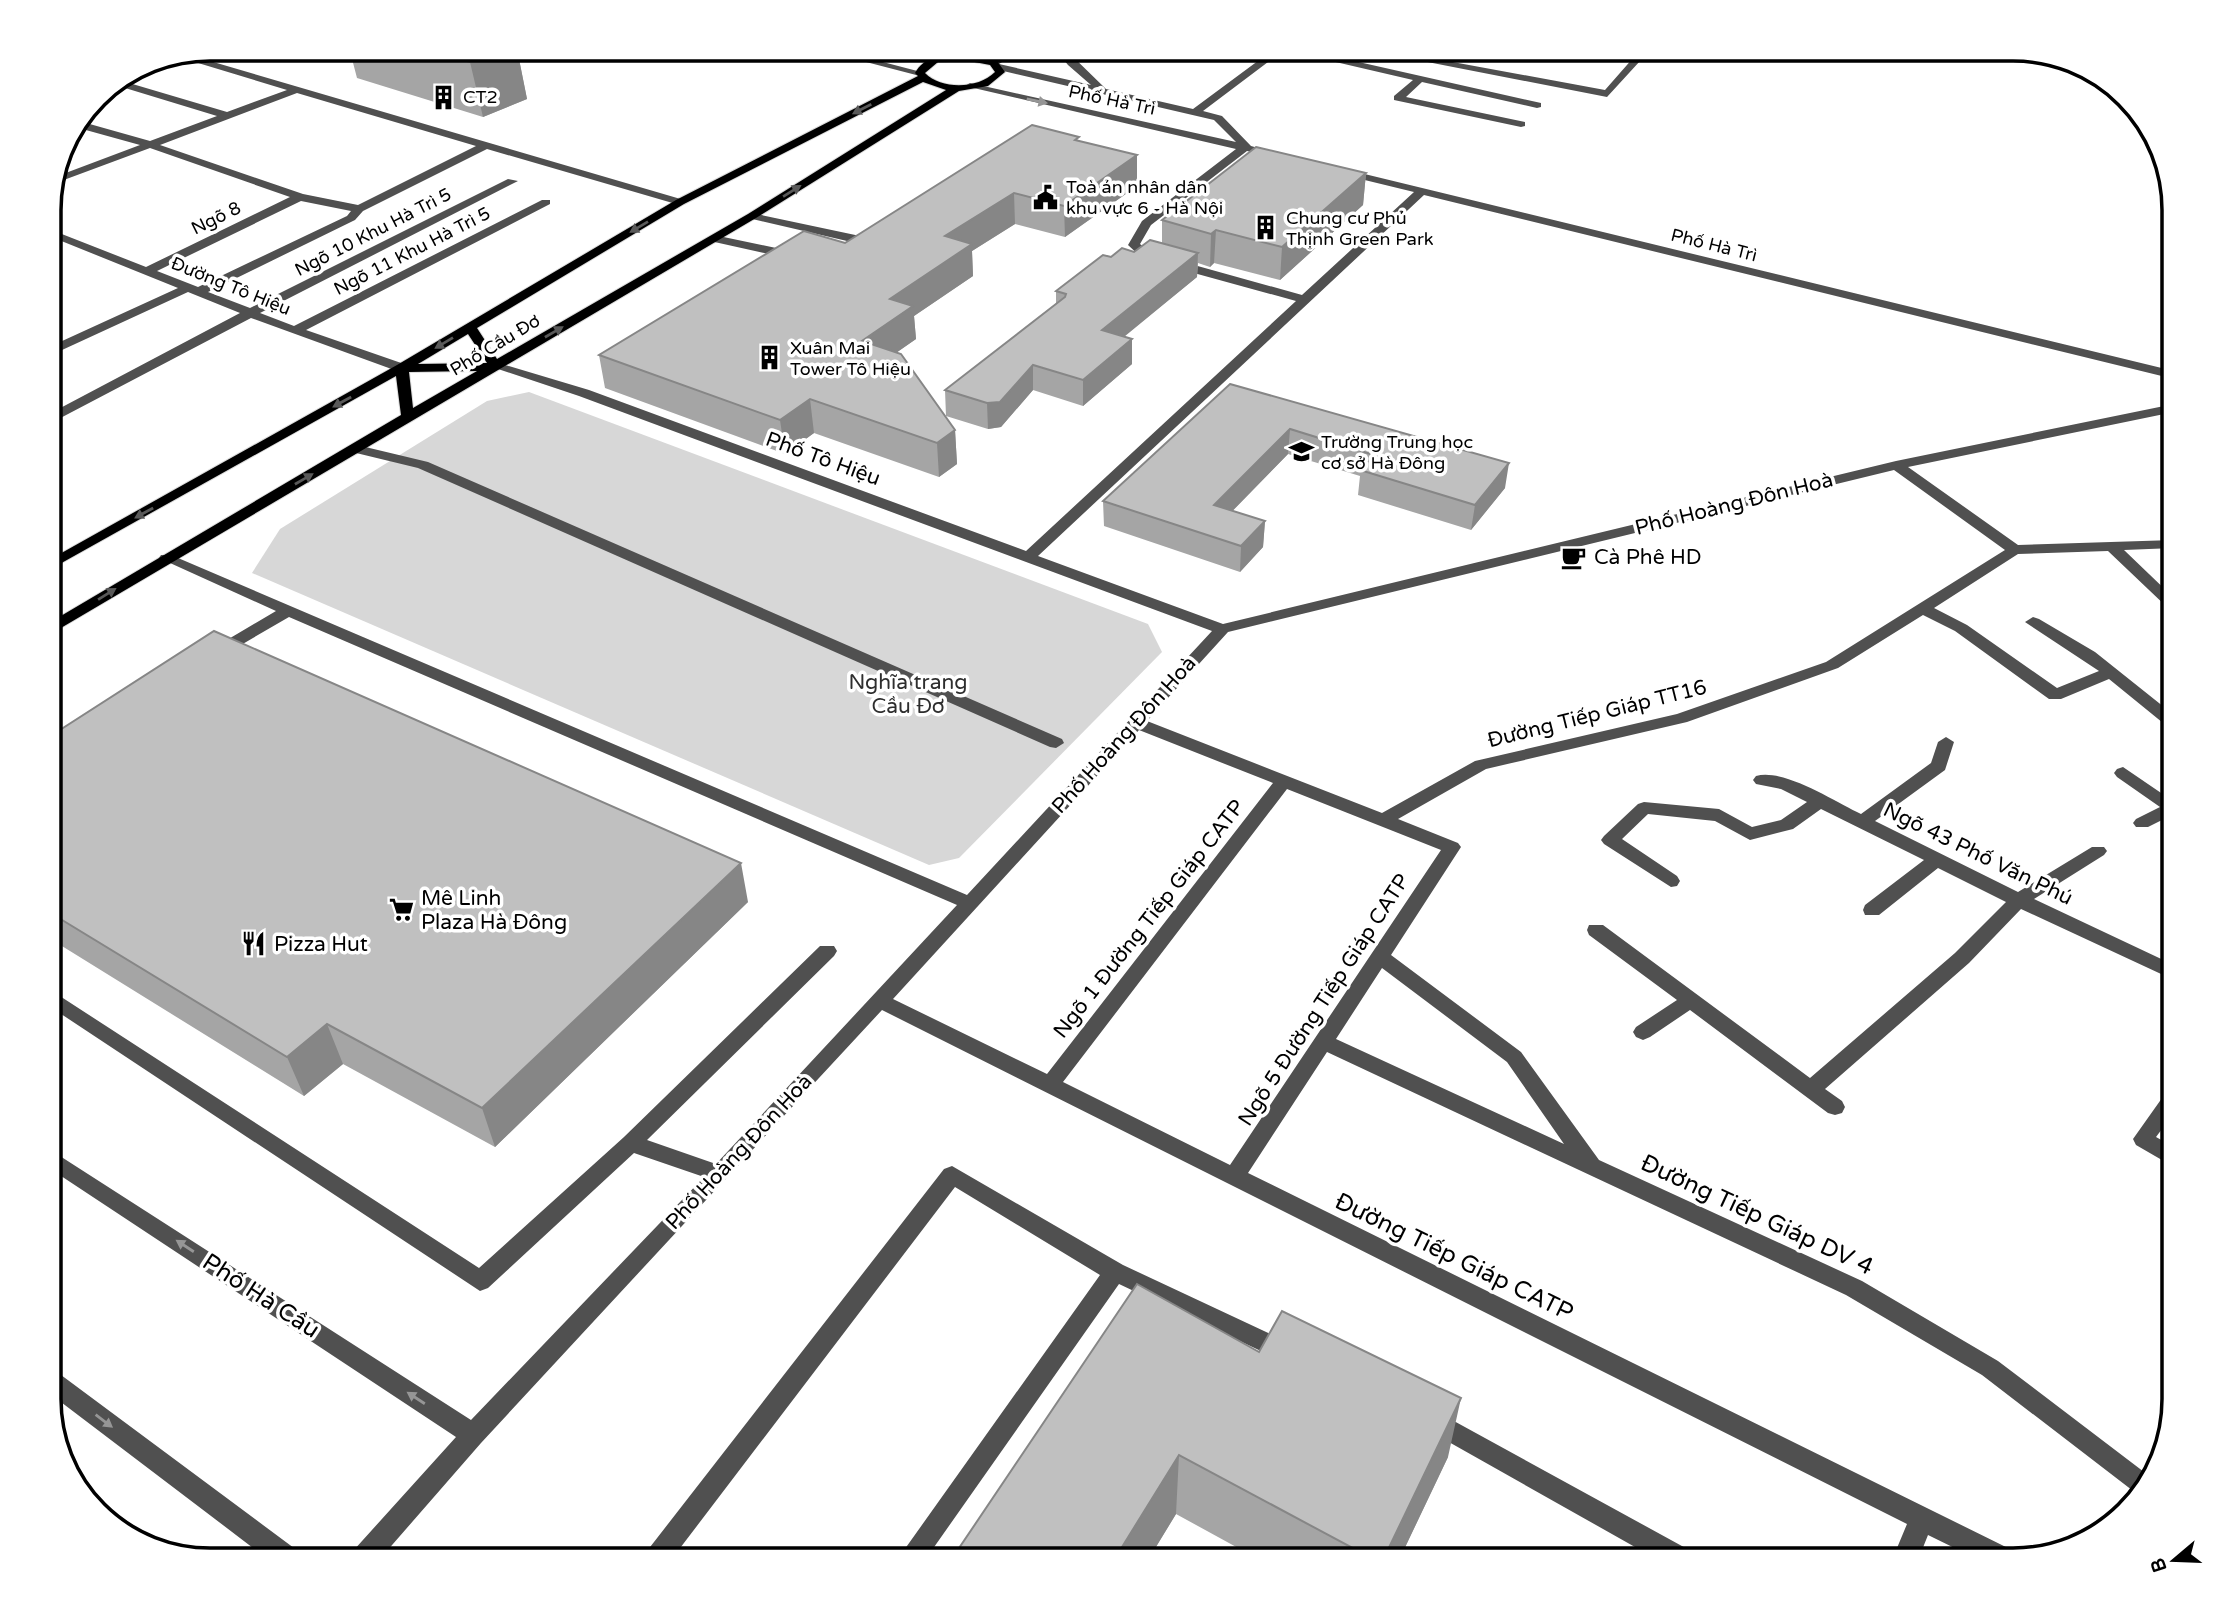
<svg xmlns="http://www.w3.org/2000/svg" width="2223" height="1609" viewBox="0 0 2223 1609" font-family="'Varela Round',sans-serif">
  <style>
    .green { fill: #d7d7d7 }
    .lines { fill: none; stroke-linecap: round; stroke-linejoin: round }
    .major-casing { stroke: #dbdbdb; stroke-width: 2 }
    .minor { fill: #505050; fill-rule: evenodd }
    .major { fill: #000; fill-rule: evenodd }
    .wall { fill: #a5a5a5 }
    .shaded-wall { fill: #868686 }
    .building { fill: #c0c0c0; stroke: #868686; stroke-width: 2 }
    .oneway { fill: #969696 }
    .oneway2 { fill: #595959 }
    .labels { text-anchor: middle; dominant-baseline: central; stroke-width: 7; stroke-linejoin: round; paint-order: stroke }
    .far-poi-label { font-size: 18px; fill: #000; stroke: #fff; text-anchor: start }
    .far-street-label { font-size: 18px; fill: #000; stroke: #fff }
    .street-label { font-size: 21px; fill: #000; stroke: #fff }
    .poi-label { font-size: 21px; fill: #000; stroke: #fff; text-anchor: start }
    .park-label { font-size: 21px; fill: #2e2e2e; stroke: #fff }
    .near-street-label { font-size: 24px; fill: #000; stroke: #fff }
    .rim { fill: none; stroke: #000; stroke-width: 3.5 }
  </style>
  <rect width="100%" height="100%" fill="#fff"/>
  <path class="green" d="M 529,392 L 1148,624 L 1162,652 L 959,858 L 929,865 L 252,573 L 280,529 L 487,401 Z"/>
  <g class="lines">
    <defs>
      <path id="major" d="M 971,54 L 997,61 L 1005,72 L 988,86 L 959,91 L 756,218 L 49,635 L 49,623 L 401,415 L 396,376 L 49,570 L 49,560 L 397,365 L 676,200 L 918,76 L 915,73 C 926,53 950,53 971,54 ZM 964,60 L 990,65 L 995,72 C 978,89 942,90 925,73 L 938,62 ZM 923,82 L 946,90 L 748,214 L 497,359 L 477,328 L 684,204 ZM 468,334 L 487,363 L 418,364 ZM 477,371 L 413,408 L 409,372 Z"/>
    </defs>
    <use href="#major" class="major-casing"/>
    <path class="minor" d="M 816,49 L 833,49 L 925,73 L 920,76 Z
      M 925,49 L 942,49 L 964,56 L 959,59 Z
      M 977,49 L 989,49 L 974,59 L 968,59 L 968,55 Z
      M 1010,49 L 1022,49 L 999,64 L 1091,85 L 1068,65 L 1055,49 L 1065,49 L 1106,89 L 1193,109 L 1274,49 L 1301,49 L 1541,103 L 1541,107 L 1537,108 L 1422,82 L 1406,97 L 1525,122 L 1525,126 L 1521,127 L 1394,100 L 1394,96 L 1413,80 L 1284,50 L 1203,111 L 1222,116 L 1251,146 L 1282,155 L 1277,158 L 1247,151 L 1151,225 L 1140,244 L 1151,253 L 1302,295 L 1414,192 L 1340,174 L 1340,170 L 1344,169 L 2174,371 L 2174,379 L 1424,195 L 1038,556 L 1223,624 L 1896,461 L 2174,404 L 2174,412 L 1908,467 L 2018,545 L 2174,540 L 2174,548 L 2124,550 L 2174,598 L 2174,611 L 2169,609 L 2108,551 L 2018,554 L 1934,608 L 1967,625 L 2057,688 L 2099,671 L 2025,622 L 2033,617 L 2039,619 L 2095,652 L 2174,715 L 2174,728 L 2168,727 L 2109,679 L 2061,699 L 2049,699 L 1955,631 L 1923,615 L 1838,668 L 1687,722 L 1486,769 L 1398,819 L 1458,843 L 1461,847 L 1391,955 L 1521,1052 L 1599,1160 L 1862,1281 L 1998,1361 L 2148,1475 L 2141,1497 L 1982,1375 L 1846,1295 L 1327,1052 L 1248,1173 L 2014,1551 L 2017,1559 L 1979,1560 L 1928,1535 L 1918,1560 L 1892,1560 L 1907,1524 L 882,1010 L 481,1443 L 379,1560 L 349,1560 L 353,1551 L 456,1437 L 49,1168 L 49,1149 L 471,1420 L 704,1177 L 634,1153 L 488,1288 L 480,1291 L 49,1006 L 49,989 L 479,1268 L 624,1137 L 820,946 L 834,946 L 837,951 L 834,956 L 647,1140 L 716,1164 L 957,905 L 289,617 L 222,656 L 210,656 L 208,653 L 210,650 L 276,611 L 159,558 L 161,555 L 171,555 L 967,895 L 1212,631 L 579,396 L 489,366 L 495,362 L 589,390 L 1026,551 L 1296,301 L 1143,259 L 1128,245 L 1142,221 L 1236,149 L 965,86 L 970,83 L 1236,142 L 1214,120 L 999,70 L 991,65 L 991,61 ZM 1894,470 L 2005,550 L 1826,662 L 1677,714 L 1475,761 L 1382,813 L 1147,721 L 1228,632 ZM 1139,730 L 1273,783 L 1047,1074 L 893,999 ZM 1287,789 L 1441,850 L 1230,1165 L 1063,1082 ZM 1382,968 L 1507,1062 L 1564,1144 L 1336,1039 Z
      M 1361,49 L 1382,49 L 1605,90 L 1641,49 L 1651,49 L 1607,97 Z
      M 186,54 L 684,200 L 686,202 L 676,204 L 487,149 L 363,211 L 355,220 L 208,292 L 250,308 L 508,179 L 518,181 L 260,313 L 294,326 L 542,200 L 550,200 L 550,204 L 306,330 L 407,365 L 407,371 L 397,371 L 251,318 L 49,424 L 49,414 L 240,313 L 188,292 L 49,356 L 49,347 L 178,288 L 49,236 L 49,229 L 146,267 L 290,197 L 150,148 L 53,184 L 55,177 L 140,145 L 75,127 L 79,121 L 150,141 L 217,116 L 112,84 L 119,80 L 227,112 L 287,90 L 175,56 ZM 297,93 L 476,146 L 358,205 L 303,194 L 160,145 ZM 301,201 L 351,211 L 347,216 L 198,287 L 157,271 Z
      M 752,213 L 860,236 L 866,240 L 860,244 L 748,218 L 746,216 Z
      M 714,235 L 795,252 L 801,256 L 795,260 L 710,241 L 708,239 Z
      M 357,445 L 428,462 L 1062,739 L 1064,743 L 1056,748 L 1050,747 L 418,468 L 352,452 L 352,446 Z
      M 1946,737 L 1954,742 L 1945,770 L 1875,821 L 2018,892 L 2092,847 L 2104,847 L 2107,851 L 2104,855 L 2034,899 L 2174,965 L 2174,980 L 2021,909 L 1969,963 L 1825,1089 L 1842,1101 L 1845,1107 L 1842,1113 L 1835,1115 L 1828,1113 L 1690,1010 L 1650,1037 L 1643,1040 L 1636,1037 L 1633,1032 L 1636,1027 L 1677,1000 L 1589,935 L 1587,930 L 1589,925 L 1603,925 L 1810,1078 L 1955,953 L 2006,902 L 1938,868 L 1879,915 L 1865,915 L 1863,910 L 1865,905 L 1924,860 L 1821,809 L 1793,829 L 1750,840 L 1715,821 L 1648,814 L 1622,839 L 1677,876 L 1680,881 L 1677,886 L 1671,887 L 1604,844 L 1601,840 L 1604,836 L 1638,804 L 1644,802 L 1719,809 L 1752,827 L 1781,820 L 1807,802 L 1781,789 L 1756,784 L 1753,780 L 1756,776 C 1784,768 1835,802 1861,814 L 1931,763 L 1938,742 Z
      M 2123,767 L 2167,797 L 2168,804 L 2174,804 L 2174,814 L 2148,827 L 2136,827 L 2133,823 L 2136,819 L 2160,807 L 2117,777 L 2114,773 L 2117,769 Z
      M 2174,1089 L 2174,1113 L 2156,1137 L 2174,1147 L 2174,1167 L 2136,1145 L 2133,1139 L 2167,1091 Z
      M 952,1166 L 1123,1265 L 1294,1345 L 1298,1352 L 1294,1359 L 1286,1362 L 1278,1359 L 1119,1284 L 925,1560 L 897,1560 L 1100,1275 L 955,1187 L 671,1560 L 643,1560 L 647,1551 L 944,1169 Z
      M 49,1369 L 57,1372 L 298,1551 L 302,1560 L 269,1560 L 49,1393 Z
      M 1432,1409 L 1691,1551 L 1695,1560 L 1658,1560 L 1424,1428 L 1420,1420 L 1424,1412 Z"/>
    <use href="#major" class="major"/>
  </g>
  <path class="wall" d="M 297,49 L 517,49 L 527,99 L 483,117 L 357,78 L 351,55 L 339,60 Z
    M 1079,141 L 1137,155 L 1137,186 L 1065,237 L 1015,224 L 972,251 L 973,276 L 914,316 L 916,339 L 897,352 L 955,430 L 957,464 L 939,477 L 814,433 L 785,454 L 605,388 L 599,355 Z
    M 1366,173 L 1363,205 L 1280,280 L 1214,263 L 1210,267 L 1198,263 L 1197,277 L 1124,336 L 1132,339 L 1132,364 L 1083,406 L 1033,390 L 1001,427 L 988,429 L 946,416 L 945,390 L 1056,304 L 1056,291 L 1111,257 L 1134,252 L 1162,243 L 1162,220 Z
    M 1230,384 L 1505,488 L 1471,530 L 1358,495 L 1360,476 L 1288,454 L 1232,511 L 1265,521 L 1263,547 L 1240,572 L 1104,526 L 1103,501 Z
    M 49,737 L 748,902 L 495,1147 L 343,1064 L 304,1096 L 49,938 Z
    M 1137,1284 L 1448,1457 L 1399,1560 L 1260,1560 L 1176,1514 L 1148,1560 L 951,1560 Z"/>
  <path class="shaded-wall" d="M 336,49 L 350,49 L 351,55 L 339,60 Z
    M 503,49 L 517,49 L 527,99 L 483,117 L 470,62 Z
    M 1137,155 L 1137,186 L 1065,237 L 1064,206 Z
    M 1366,173 L 1363,205 L 1280,280 L 1282,247 Z
    M 1014,193 L 1015,224 L 972,251 L 973,276 L 914,316 L 916,339 L 866,374 L 862,341 L 890,299 L 945,236 Z
    M 1216,230 L 1214,263 L 1210,267 L 1211,234 Z
    M 1198,253 L 1197,277 L 1102,355 L 1102,330 Z
    M 57,302 L 62,315 L 49,321 L 49,306 Z
    M 1132,339 L 1132,364 L 1083,406 L 1083,380 Z
    M 1033,365 L 1033,390 L 1001,427 L 988,429 L 987,403 Z
    M 810,399 L 814,433 L 785,454 L 780,420 Z
    M 1290,429 L 1288,454 L 1213,531 L 1214,505 Z
    M 955,430 L 957,464 L 939,477 L 937,443 Z
    M 1509,463 L 1505,488 L 1471,530 L 1475,505 Z
    M 1265,521 L 1263,547 L 1240,572 L 1241,546 Z
    M 741,863 L 748,902 L 495,1147 L 482,1108 Z
    M 327,1024 L 343,1064 L 304,1096 L 287,1057 Z
    M 1461,1398 L 1448,1457 L 1399,1560 L 1383,1560 Z
    M 1179,1455 L 1176,1514 L 1148,1560 L 1114,1560 Z"/>
  <path class="building" d="M 427,49 L 503,49 L 470,62 Z
    M 1032,125 L 1079,137 L 1075,140 L 1137,155 L 1064,206 L 1014,193 L 945,236 L 972,244 L 890,299 L 913,306 L 862,341 L 901,354 L 955,430 L 937,443 L 810,399 L 780,420 L 599,355 L 804,231 L 845,243 Z
    M 1256,147 L 1366,173 L 1282,247 L 1216,230 L 1211,234 L 1162,220 Z
    M 1150,240 L 1198,253 L 1102,330 L 1132,339 L 1083,380 L 1033,365 L 1000,402 L 987,403 L 945,390 L 1065,297 L 1066,294 L 1056,291 L 1103,255 L 1111,257 L 1122,248 L 1134,252 Z
    M 49,300 L 57,302 L 49,306 Z
    M 1230,384 L 1509,463 L 1475,505 L 1360,470 L 1374,455 L 1290,429 L 1214,505 L 1265,521 L 1241,546 L 1103,501 Z
    M 214,631 L 741,863 L 482,1108 L 327,1024 L 287,1057 L 49,912 L 49,883 L 55,879 L 49,876 L 49,737 Z
    M 1137,1284 L 1259,1352 L 1282,1311 L 1461,1398 L 1383,1560 L 1375,1560 L 1179,1455 L 1114,1560 L 951,1560 Z"/>
  <defs><path id="oneway-solid" d="M-6-.8H1V-3.2L6.5 0L1 3.2V.8H-6Z" transform="scale(1.75)"/></defs>
  <g class="oneway">
    <use href="#oneway-solid" transform="translate(1037 101) rotate(12)"/>
    <use href="#oneway-solid" transform="translate(185 1246) rotate(-147)"/>
    <use href="#oneway-solid" transform="translate(416 1398) rotate(-147)"/>
    <use href="#oneway-solid" transform="translate(104 1421) rotate(37)"/>
  </g>
  <g class="oneway2">
    <use href="#oneway-solid" transform="translate(862 109) rotate(153)"/>
    <use href="#oneway-solid" transform="translate(792 191) rotate(-32)"/>
    <use href="#oneway-solid" transform="translate(639 227) rotate(149)"/>
    <use href="#oneway-solid" transform="translate(554 332) rotate(-30)"/>
    <use href="#oneway-solid" transform="translate(444 343) rotate(149)"/>
    <use href="#oneway-solid" transform="translate(342 402) rotate(151)"/>
    <use href="#oneway-solid" transform="translate(304 479) rotate(-30)"/>
    <use href="#oneway-solid" transform="translate(144 513) rotate(151)"/>
    <use href="#oneway-solid" transform="translate(107 594) rotate(-32)"/>
  </g>
  <defs>
    <symbol id="building-bare" viewBox="-9 -9 18 18"><path d="M-4-6H4V6H1V3H-1V6H-4ZM-2.5-4.3h1.7v1.8h-1.7ZM.8-4.3h1.7v1.8H.8ZM-2.5-1h1.7V.8h-1.7ZM.8-1h1.7V.8H.8Z" fill="#000" stroke="#fff" stroke-width="2.5" paint-order="stroke"/></symbol>
    <symbol id="civic-bare" viewBox="-9 -9 18 18"><path d="M-.6-6.5H3V-4.5H.6V-3L4-1V1h2V6H-6V1h2V-1L-.6-3ZM-1.2 2.5V6h2.4V2.5Z" fill="#000" stroke="#fff" stroke-width="2.5" paint-order="stroke"/></symbol>
    <symbol id="school-bare" viewBox="-9 -9 18 18"><path d="M0-5L7-2L0 1L-7-2ZM-4 1L0 2.5L4 1V4Q0 6-4 4Z" fill="#000" stroke="#fff" stroke-width="2.5" paint-order="stroke"/></symbol>
    <symbol id="cafe-bare" viewBox="-9 -9 18 18"><path d="M-5.5-4.5H6V0H3Q3 3.5 0 3.5H-2.5Q-5.5 3.5-5.5 0ZM3-3.2v2h1.7v-2ZM-6 4.5H4V6H-6Z" fill="#000" stroke="#fff" stroke-width="2.5" paint-order="stroke"/></symbol>
    <symbol id="supermarket-bare" viewBox="-9 -9 18 18"><path d="M-6-5.5h2.5l.6 2H6L4.5 2H-2.5L-4.4-4H-6ZM-1.5 3.2a1.3 1.3 0 1 0 .1 0ZM3 3.2a1.3 1.3 0 1 0 .1 0Z" fill="#000" stroke="#fff" stroke-width="2.5" paint-order="stroke"/></symbol>
    <symbol id="restaurant-bare" viewBox="-9 -9 18 18"><path d="M-5-6h1v4h1v-4h1v4h1v-4h1v5L-1.5 .5V6h-2V.5L-5-1ZM5-6V6H3V1.5H1.5Q1.5-4 5-6Z" fill="#000" stroke="#fff" stroke-width="2.5" paint-order="stroke"/></symbol>
  </defs>
  <g fill-rule="evenodd">
    <use href="#building-bare" x="426" y="80" width="35" height="35"/>
    <use href="#civic-bare" x="1028" y="180" width="35" height="35"/>
    <use href="#building-bare" x="1248" y="210" width="35" height="35"/>
    <use href="#building-bare" x="752" y="340" width="35" height="35"/>
    <use href="#school-bare" x="1284" y="434" width="35" height="35"/>
    <use href="#cafe-bare" x="1556" y="540" width="35" height="35"/>
    <use href="#supermarket-bare" x="384" y="892" width="35" height="35"/>
    <use href="#restaurant-bare" x="236" y="926" width="35" height="35"/>
  </g>
  <g class="labels">
    <g class="far-poi-label">
      <text x="463" y="97">CT2</text>
      <text x="1066" y="187">Toà án nhân dân<tspan x="1066" dy="21">khu vực 6 - Hà Nội</tspan></text>
      <text x="1286" y="218">Chung cư Phú<tspan x="1286" dy="21">Thịnh Green Park</tspan></text>
      <text x="790" y="348">Xuân Mai<tspan x="790" dy="21">Tower Tô Hiệu</tspan></text>
      <text x="1321" y="442">Trường Trung học<tspan x="1321" dy="21">cơ sở Hà Đông</tspan></text>
    </g>
    <g class="far-street-label">
      <text transform="translate(1112 100) rotate(12)">Phố Hà Trì</text>
      <text transform="translate(216 218) rotate(-26)">Ngõ 8</text>
      <text transform="translate(373 232) rotate(-27)">Ngõ 10 Khu Hà Trì 5</text>
      <text transform="translate(1714 245) rotate(14)">Phố Hà Trì</text>
      <text transform="translate(412 251) rotate(-27)">Ngõ 11 Khu Hà Trì 5</text>
      <text transform="translate(231 286) rotate(22)">Đường Tô Hiệu</text>
      <text transform="translate(495 345) rotate(-31)">Phố Cầu Đơ</text>
    </g>
    <g class="street-label">
      <text transform="translate(823 459) rotate(20)">Phố Tô Hiệu</text>
      <text transform="translate(1734 504) rotate(-14)">Phố Hoàng Đôn Hoà</text>
      <text transform="translate(1597 714) rotate(-14)">Đường Tiếp Giáp TT16</text>
      <text transform="translate(1124 735) rotate(-48)">Phố Hoàng Đôn Hoà</text>
      <text transform="translate(1978 854) rotate(26)">Ngõ 43 Phố Văn Phú</text>
      <text transform="translate(1149 919) rotate(-52)">Ngõ 1 Đường Tiếp Giáp CATP</text>
      <text transform="translate(1324 1000) rotate(-57)">Ngõ 5 Đường Tiếp Giáp CATP</text>
      <text transform="translate(739 1152) rotate(-47)">Phố Hoàng Đôn Hoà</text>
    </g>
    <g class="poi-label">
      <text x="1594" y="557">Cà Phê HD</text>
      <text x="421" y="898">Mê Linh<tspan x="421" dy="24">Plaza Hà Đông</tspan></text>
      <text x="274" y="944">Pizza Hut</text>
    </g>
    <g class="park-label">
      <text x="908" y="682">Nghĩa trang<tspan x="908" dy="24">Cầu Đơ</tspan></text>
    </g>
    <g class="near-street-label">
      <text transform="translate(1757 1215) rotate(25)">Đường Tiếp Giáp DV 4</text>
      <text transform="translate(1454 1257) rotate(26)">Đường Tiếp Giáp CATP</text>
      <text transform="translate(261 1296) rotate(33)">Phố Hà Cầu</text>
    </g>
  </g>
  <path d="M0 0H2223V1609H0ZM210 61H2013A149 149 0 0 1 2162 210V1399A149 149 0 0 1 2013 1548H210A149 149 0 0 1 61 1399V210A149 149 0 0 1 210 61Z" fill="#fff" fill-rule="evenodd"/>
  <path class="rim" d="M210 61H2013A149 149 0 0 1 2162 210V1399A149 149 0 0 1 2013 1548H210A149 149 0 0 1 61 1399V210A149 149 0 0 1 210 61Z"/>
  <g transform="translate(2174 1560) rotate(251)" stroke="#ffffff" stroke-width="5" paint-order="stroke">
  <path d="M0-5L12 26L0 18L-12 26Z" fill="#000000"/>
  <text y="-10" font-size="19" font-weight="bold" text-anchor="middle" fill="#000000">B</text>
  </g>
</svg>
